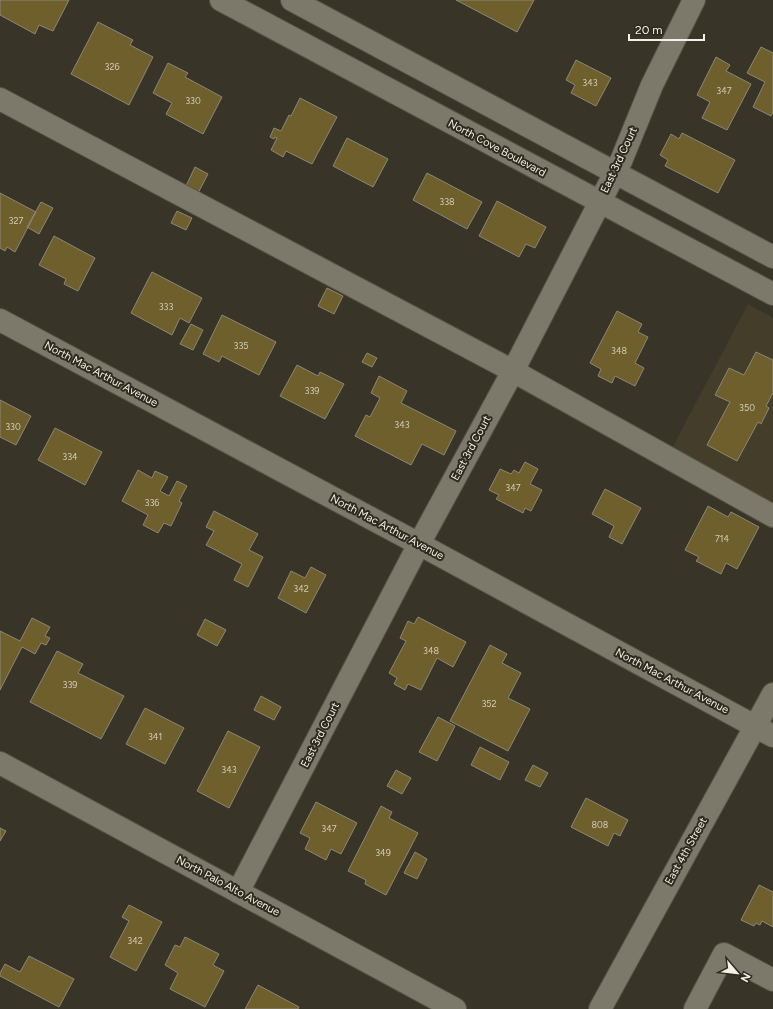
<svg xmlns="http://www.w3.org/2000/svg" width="773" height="1009" viewBox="0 0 773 1009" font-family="Figtree,sans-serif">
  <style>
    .built { fill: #433d2a }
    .building { fill: #6e5f2d; stroke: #8b8778 }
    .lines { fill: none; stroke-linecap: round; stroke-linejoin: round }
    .minor-casing { stroke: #565348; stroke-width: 24 }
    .minor { stroke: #7c786a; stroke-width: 22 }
    .labels { text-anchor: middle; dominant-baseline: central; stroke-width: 4; stroke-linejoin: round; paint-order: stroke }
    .number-label { font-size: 9px; fill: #d1ccb9 }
    .street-label { font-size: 11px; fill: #f2f0e8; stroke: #2e2a1e }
  </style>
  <rect width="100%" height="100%" fill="#383428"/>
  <path class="built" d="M 748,304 L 773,318 L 773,506 L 671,450 Z"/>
  <path class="building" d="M 0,0 L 69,0 L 53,31 L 39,25 L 35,34 L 0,15 Z
    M 456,0 L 534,0 L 517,32 Z
    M 98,22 L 133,40 L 130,45 L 153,57 L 129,105 L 71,74 Z
    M 761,47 L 773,53 L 773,112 L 771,116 L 753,107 L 765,82 L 747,73 Z
    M 716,57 L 730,65 L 726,71 L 751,84 L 727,130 L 702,118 L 710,102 L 697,95 Z
    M 576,60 L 611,78 L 596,106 L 571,93 L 575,85 L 566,80 Z
    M 168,63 L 188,73 L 185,77 L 222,97 L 203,134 L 166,114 L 172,103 L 153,93 Z
    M 300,98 L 337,117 L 312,164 L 286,151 L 283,157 L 271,150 L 277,138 L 275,137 L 274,139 L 270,137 L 274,128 L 281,131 L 289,115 L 291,116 Z
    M 682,133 L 735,160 L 718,193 L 665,166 L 668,160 L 660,155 L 671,134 L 679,139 Z
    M 347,138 L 388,159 L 373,187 L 333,166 Z
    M 195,167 L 208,174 L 196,197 L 184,190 Z
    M 427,173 L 482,202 L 467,229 L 413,200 Z
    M 0,193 L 36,212 L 15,252 L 7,247 L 5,251 L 0,248 Z
    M 497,201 L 546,227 L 535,248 L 526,244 L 519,257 L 479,236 Z
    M 41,202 L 53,208 L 39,234 L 27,227 Z
    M 177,211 L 192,218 L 186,230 L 171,223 Z
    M 54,236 L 95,258 L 78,291 L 64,284 L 66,279 L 39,265 Z
    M 152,272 L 202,298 L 189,323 L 180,318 L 172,335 L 131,313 Z
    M 327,288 L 343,296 L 334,314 L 318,306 Z
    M 617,311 L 642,324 L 638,332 L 648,337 L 635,363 L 644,368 L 635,386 L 615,376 L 612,383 L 598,376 L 601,369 L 590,363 Z
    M 222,315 L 276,342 L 259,375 L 222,356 L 219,362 L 203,354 Z
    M 191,324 L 203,330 L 193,350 L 180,344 Z
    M 756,352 L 773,360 L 773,393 L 766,406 L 769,408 L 761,424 L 758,422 L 737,461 L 707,445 L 730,402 L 715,395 L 729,368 L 744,375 Z
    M 367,353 L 377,358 L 372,367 L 362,362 Z
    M 297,365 L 318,376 L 320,372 L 344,384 L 325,419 L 280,396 Z
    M 379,376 L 407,391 L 401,403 L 456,431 L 444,455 L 422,444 L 411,465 L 355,436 L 366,415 L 370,417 L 380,398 L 371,393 Z
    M 0,400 L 31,416 L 16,445 L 0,437 Z
    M 55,428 L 102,452 L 85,485 L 38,460 Z
    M 525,462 L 538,469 L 530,484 L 542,490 L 531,511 L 525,508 L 523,513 L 496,499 L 499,495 L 489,490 L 500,469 L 511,474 L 514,470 L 519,473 Z
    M 138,470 L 152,478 L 155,471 L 168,477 L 160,491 L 169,496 L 177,481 L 187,486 L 179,501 L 182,503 L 171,526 L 164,523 L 158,533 L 143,525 L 148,515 L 122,501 Z
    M 605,489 L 641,508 L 622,544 L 609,537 L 614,526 L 592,514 Z
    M 708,506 L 728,517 L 731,512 L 759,527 L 737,569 L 726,563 L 721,574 L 696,561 L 699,557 L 685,550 Z
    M 214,511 L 258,534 L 249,550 L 263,557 L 248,587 L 234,580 L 242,564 L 206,545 L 214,531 L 206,527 Z
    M 311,567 L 326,575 L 306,613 L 278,598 L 291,571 L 305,578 Z
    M 418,617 L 466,642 L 453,667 L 437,658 L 421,690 L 408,684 L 405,690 L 394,684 L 397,678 L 389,673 L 406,641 L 400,638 L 408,621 L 414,624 Z
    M 32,618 L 50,627 L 45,636 L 50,638 L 46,645 L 41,643 L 35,654 L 22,647 L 0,690 L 0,631 L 20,641 Z
    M 205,619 L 226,630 L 217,646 L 197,635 Z
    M 490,645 L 507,654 L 502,663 L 521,673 L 508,698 L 530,709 L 508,751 L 450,721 Z
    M 57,651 L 83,664 L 78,673 L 124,696 L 101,739 L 30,702 Z
    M 261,696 L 281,707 L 274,720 L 254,710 Z
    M 145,708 L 184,728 L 165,764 L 126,744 Z
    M 438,717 L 455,726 L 437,761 L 419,752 Z
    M 228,731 L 260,747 L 229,808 L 197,791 Z
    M 480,747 L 509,762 L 500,780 L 471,765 Z
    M 533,765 L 548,773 L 540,787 L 525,780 Z
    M 396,770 L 411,778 L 402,794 L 387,786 Z
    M 586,798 L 628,820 L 620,836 L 614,833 L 608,846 L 571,827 Z
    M 316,802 L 357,823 L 341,854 L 331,849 L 326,860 L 305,849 L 310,838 L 300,833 Z
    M 381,806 L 392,812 L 389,818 L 418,833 L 386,895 L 365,884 L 366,880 L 348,871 Z
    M 0,828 L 6,831 L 0,841 Z
    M 415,852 L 427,859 L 417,879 L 404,873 Z
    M 759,885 L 773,892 L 773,927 L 762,921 L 760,925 L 756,923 L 754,926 L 741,920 Z
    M 129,905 L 162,922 L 136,971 L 110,957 L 129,921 L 122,917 Z
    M 185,937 L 219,954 L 213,965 L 224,971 L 205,1007 L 170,989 L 178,973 L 165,965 L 175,945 L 180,947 Z
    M 29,956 L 74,979 L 59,1007 L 0,976 L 0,973 L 5,964 L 20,972 Z
    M 258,985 L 299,1007 L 298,1009 L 245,1009 Z"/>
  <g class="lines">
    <defs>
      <path id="minor" d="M 221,0 L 773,294
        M 292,0 L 773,257
        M 0,99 L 513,371 L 773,516
        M 0,320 L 419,544 L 773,736
        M 0,763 L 455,1009
        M 238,892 L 419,544 L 513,371 L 621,161 L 652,85 L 694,0
        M 600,1009 L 773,694
        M 695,1009 L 724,954 L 773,980"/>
    </defs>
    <use href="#minor" class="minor-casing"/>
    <use href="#minor" class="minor"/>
  </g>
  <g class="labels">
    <g class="number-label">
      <text x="112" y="66">326</text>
      <text x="590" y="82">343</text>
      <text x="724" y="90">347</text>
      <text x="193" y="100">330</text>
      <text x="447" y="201">338</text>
      <text x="16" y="220">327</text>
      <text x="166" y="306">333</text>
      <text x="241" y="345">335</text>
      <text x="619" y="350">348</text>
      <text x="312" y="390">339</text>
      <text x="747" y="407">350</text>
      <text x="402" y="424">343</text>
      <text x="13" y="426">330</text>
      <text x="70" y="456">334</text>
      <text x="513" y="487">347</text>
      <text x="152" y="502">336</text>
      <text x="722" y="538">714</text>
      <text x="301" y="588">342</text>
      <text x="431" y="650">348</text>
      <text x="70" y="684">339</text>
      <text x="489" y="703">352</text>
      <text x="155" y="736">341</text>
      <text x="229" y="769">343</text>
      <text x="600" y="824">808</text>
      <text x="329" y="828">347</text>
      <text x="383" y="852">349</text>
      <text x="135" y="940">342</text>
    </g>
    <g class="street-label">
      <text transform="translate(497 148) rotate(28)">North Cove Boulevard</text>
      <text transform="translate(619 160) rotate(-65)">East 3rd Court</text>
      <text transform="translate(101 374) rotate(28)">North Mac Arthur Avenue</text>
      <text transform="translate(471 448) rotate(-62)">East 3rd Court</text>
      <text transform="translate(387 527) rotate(28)">North Mac Arthur Avenue</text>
      <text transform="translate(672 681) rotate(28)">North Mac Arthur Avenue</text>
      <text transform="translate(320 735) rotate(-63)">East 3rd Court</text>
      <text transform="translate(686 851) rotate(-61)">East 4th Street</text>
      <text transform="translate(228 886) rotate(28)">North Palo Alto Avenue</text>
    </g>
  </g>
  <g transform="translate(737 973) rotate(118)" stroke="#2e2a1e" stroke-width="3" paint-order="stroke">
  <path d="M0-3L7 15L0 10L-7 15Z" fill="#f2f0e8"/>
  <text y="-6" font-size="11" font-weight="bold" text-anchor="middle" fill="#f2f0e8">N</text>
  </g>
  <path d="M629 34v6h75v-6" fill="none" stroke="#f2f0e8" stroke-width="2"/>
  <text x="635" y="34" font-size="12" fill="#f2f0e8" stroke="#2e2a1e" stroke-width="3" paint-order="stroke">20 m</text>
</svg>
